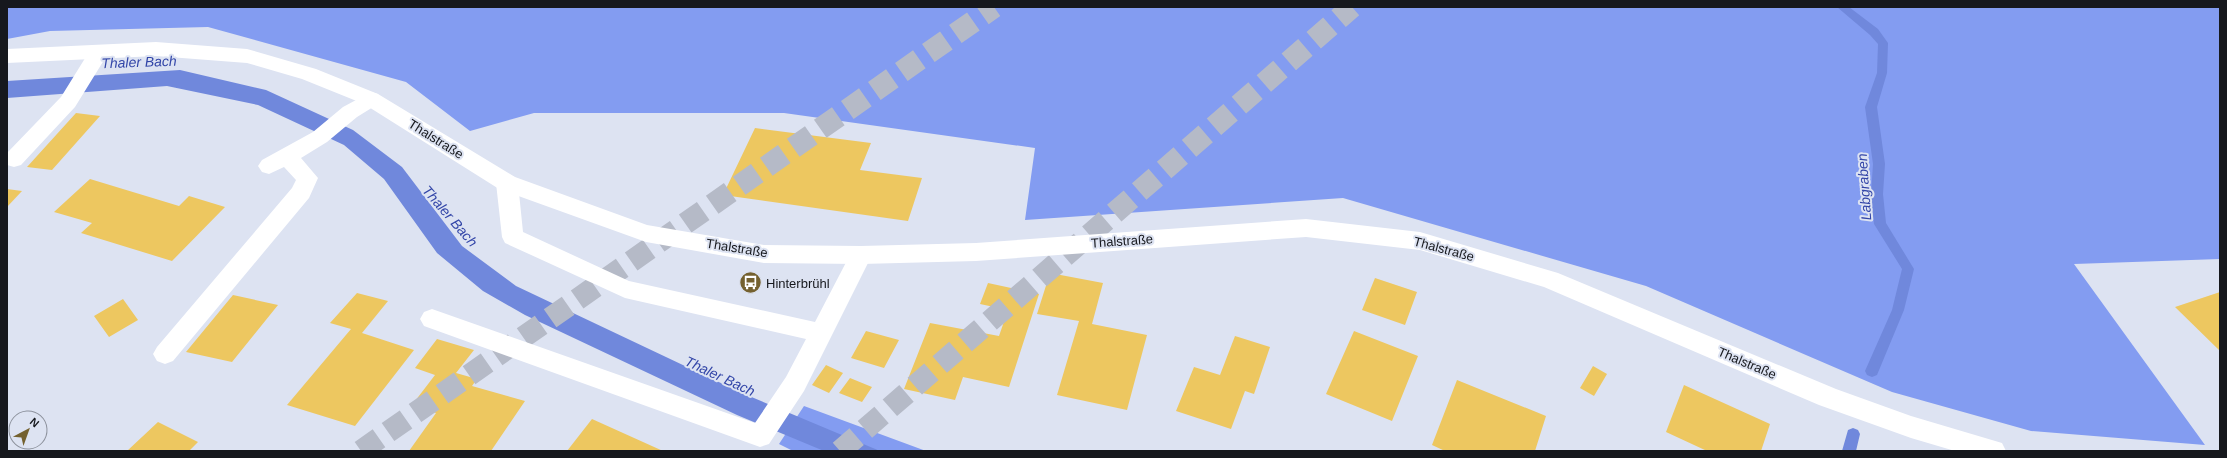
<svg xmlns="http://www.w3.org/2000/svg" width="2227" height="458" viewBox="0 0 2227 458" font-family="Arial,sans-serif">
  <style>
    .forest { fill: #839cf1 }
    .water { fill: #7088dc }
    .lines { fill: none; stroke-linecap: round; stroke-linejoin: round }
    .stream { fill: #7088dc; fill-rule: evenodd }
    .building { fill: #edc760 }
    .highway-tunnel { stroke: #b5bac7; stroke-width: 22; stroke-dasharray: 22 11; stroke-linecap: butt }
    .minor { fill: #fff; fill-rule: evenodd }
    .major { fill: #fff; fill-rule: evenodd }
    .labels { text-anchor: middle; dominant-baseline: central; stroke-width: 4; stroke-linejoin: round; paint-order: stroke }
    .street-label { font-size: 13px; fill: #16181d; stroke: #dde3f2 }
    .poi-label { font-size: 13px; fill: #16181d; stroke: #dde3f2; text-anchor: start }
    .water-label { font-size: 14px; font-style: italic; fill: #3346a8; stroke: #dde3f2 }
  </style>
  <rect width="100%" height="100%" fill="#dde3f2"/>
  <path class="forest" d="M 7,7 L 2220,7 L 2220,259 L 2074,264 L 2205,445 L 2031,431 L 1892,392 L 1646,286 L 1343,198 L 1025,220 L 1035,148 L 784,113 L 534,113 L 470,131 L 406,82 L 208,27 L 50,31 L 7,39 Z
    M 804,406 L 926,451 L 793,451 L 779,444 Z"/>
  <path class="water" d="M 180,70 L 266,90 L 353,130 L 402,167 L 462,246 L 516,286 L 742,393 L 880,451 L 824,451 L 737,415 L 525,315 L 483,291 L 437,253 L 384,179 L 344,145 L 258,105 L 167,86 L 7,98 L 7,81 Z"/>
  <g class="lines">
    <path class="stream" d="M 1837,7 L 1849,7 L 1878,29 L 1888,43 L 1887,73 L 1877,107 L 1885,164 L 1883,194 L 1886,223 L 1914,269 L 1904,310 L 1877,375 L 1872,377 L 1867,375 L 1865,371 L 1892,310 L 1902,269 L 1874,224 L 1871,194 L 1873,164 L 1865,107 L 1877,73 L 1878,44 L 1870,35 Z
      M 1853,428 L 1858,430 L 1860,434 L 1856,451 L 1842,451 L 1848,430 Z"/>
  </g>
  <path class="building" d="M 76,113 L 100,116 L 52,170 L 27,167 Z
    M 755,128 L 871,143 L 860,170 L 922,178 L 908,221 L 723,195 Z
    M 90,179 L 179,206 L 189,196 L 225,207 L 172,261 L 81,233 L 92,223 L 54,212 Z
    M 7,189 L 22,191 L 7,207 Z
    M 1050,273 L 1103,283 L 1092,324 L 1147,335 L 1127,410 L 1057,395 L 1079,321 L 1037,314 Z
    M 1375,278 L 1417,292 L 1405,325 L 1362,310 Z
    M 988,283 L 1039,294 L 1009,387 L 963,377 L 955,400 L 904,389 L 930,323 L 999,336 L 1008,310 L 980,304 Z
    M 2220,292 L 2220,351 L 2175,307 Z
    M 357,293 L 388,301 L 362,333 L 414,350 L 355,426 L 287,405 L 351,329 L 330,323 Z
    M 233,295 L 278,305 L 232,362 L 186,352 Z
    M 123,299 L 138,320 L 109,337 L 94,316 Z
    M 866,331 L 899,340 L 884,368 L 851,358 Z
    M 1354,331 L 1418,356 L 1392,421 L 1326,394 Z
    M 1235,336 L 1270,347 L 1254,394 L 1245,391 L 1231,429 L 1176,411 L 1194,367 L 1220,375 Z
    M 437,339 L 474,350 L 456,373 L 477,379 L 472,386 L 525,401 L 491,451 L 409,451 L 436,413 L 412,405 L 435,375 L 415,368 Z
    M 826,365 L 843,373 L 829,393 L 812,385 Z
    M 1593,366 L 1607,374 L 1594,396 L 1580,388 Z
    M 850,378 L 872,387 L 862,402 L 839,393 Z
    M 1457,380 L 1546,416 L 1535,451 L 1445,451 L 1432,445 Z
    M 1684,385 L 1770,424 L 1761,451 L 1707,451 L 1666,432 Z
    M 592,419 L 663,451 L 567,451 Z
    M 158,422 L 198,442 L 189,451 L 127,451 Z"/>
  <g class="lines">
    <path class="highway-tunnel" d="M 361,451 L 994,7
      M 840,451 L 1352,7"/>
    <path class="minor" d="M 99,45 L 106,47 L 109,52 L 75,107 L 21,165 L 14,167 L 7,165 L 7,153 L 61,97 L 92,47 Z
      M 371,92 L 378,94 L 381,99 L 378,104 L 357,117 L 327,142 L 301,158 L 318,178 L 309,198 L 173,361 L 165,364 L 157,361 L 153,354 L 157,347 L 292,188 L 296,180 L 284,167 L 269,174 L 262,172 L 258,166 L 262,160 L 313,132 L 343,107 Z
      M 507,175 L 515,177 L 518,183 L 523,232 L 629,281 L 815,322 L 853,249 L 861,246 L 869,249 L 872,255 L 804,391 L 769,444 L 760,447 L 424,326 L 420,319 L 424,312 L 432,309 L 755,423 L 786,377 L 806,339 L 625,298 L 505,243 L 502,237 L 496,183 L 499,177 Z"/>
    <path class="major" d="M 156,42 L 247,49 L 316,69 L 378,94 L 515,177 L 647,225 L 764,245 L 861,246 L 976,243 L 1306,219 L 1420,232 L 1558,273 L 1836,389 L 1911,416 L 2002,443 L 2006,451 L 1955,451 L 1911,438 L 1819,405 L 1544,287 L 1420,250 L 1306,237 L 976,261 L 861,264 L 764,263 L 646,242 L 499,189 L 364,104 L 302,79 L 247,63 L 156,56 L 7,63 L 7,49 Z"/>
  </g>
  <defs>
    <symbol id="bus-disc" viewBox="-11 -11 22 22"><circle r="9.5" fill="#74612f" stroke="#dde3f2"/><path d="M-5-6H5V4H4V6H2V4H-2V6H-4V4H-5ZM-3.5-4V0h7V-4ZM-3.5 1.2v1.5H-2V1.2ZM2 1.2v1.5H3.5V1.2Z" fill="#fff"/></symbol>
  </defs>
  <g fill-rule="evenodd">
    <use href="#bus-disc" x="738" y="270" width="25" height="25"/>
  </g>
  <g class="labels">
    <g class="street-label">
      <text transform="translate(436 139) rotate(32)">Thalstraße</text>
      <text transform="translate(1122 241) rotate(-4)">Thalstraße</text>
      <text transform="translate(737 248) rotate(9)">Thalstraße</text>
      <text transform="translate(1444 249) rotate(15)">Thalstraße</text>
      <text transform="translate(1747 363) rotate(23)">Thalstraße</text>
    </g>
    <g class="poi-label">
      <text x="766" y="283">Hinterbrühl</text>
    </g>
    <g class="water-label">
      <text transform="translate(139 62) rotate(-2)">Thaler Bach</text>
      <text transform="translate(1864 187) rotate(-94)">Labgraben</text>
      <text transform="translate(450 216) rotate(49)">Thaler Bach</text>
      <text transform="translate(720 376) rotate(25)">Thaler Bach</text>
    </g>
  </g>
  <rect width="2227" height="458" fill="none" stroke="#16181d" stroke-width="16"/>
  <g transform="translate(28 430) rotate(41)"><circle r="19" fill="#dde3f2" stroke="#8d929d"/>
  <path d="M0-3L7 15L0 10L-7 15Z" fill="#74612f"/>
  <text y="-6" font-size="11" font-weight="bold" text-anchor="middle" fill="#16181d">N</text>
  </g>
</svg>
